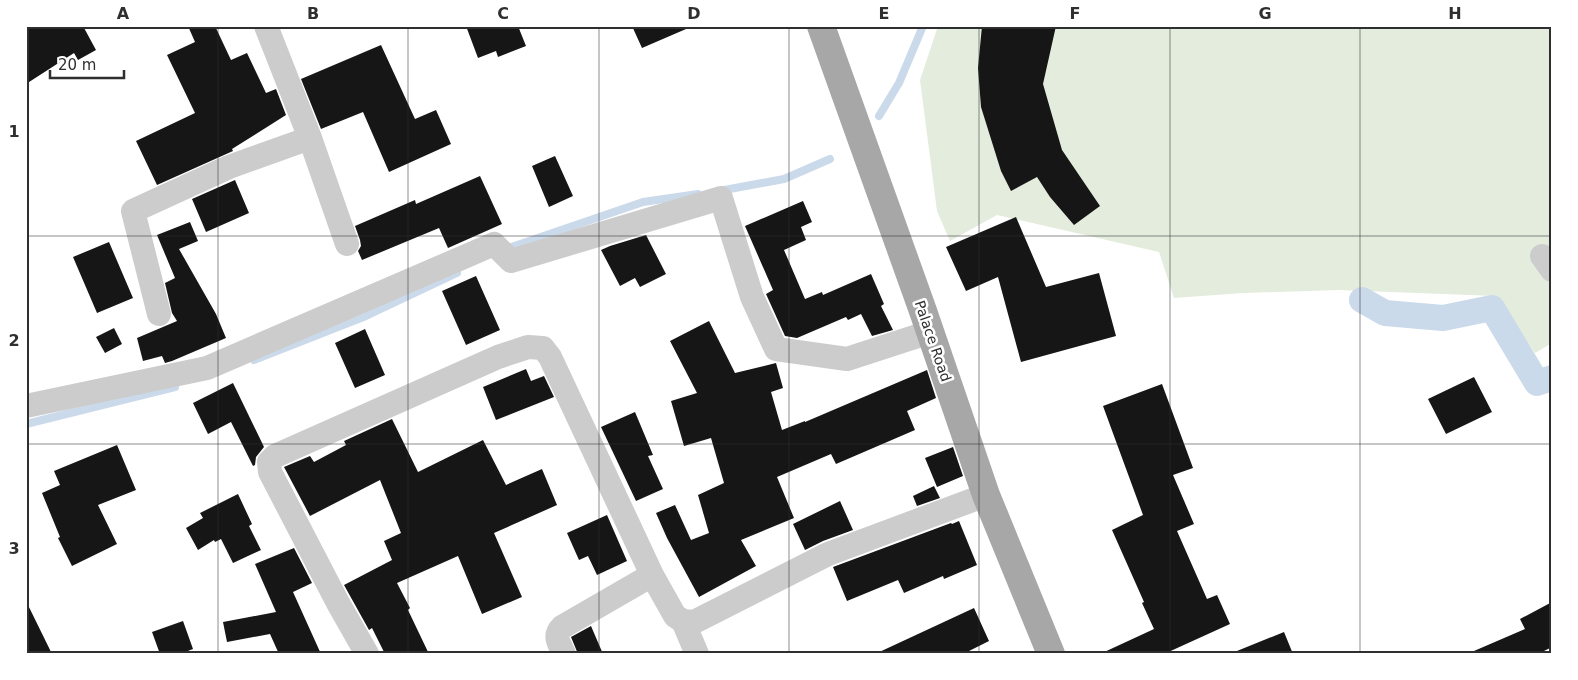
<svg xmlns="http://www.w3.org/2000/svg" width="1578" height="680" viewBox="0 0 1578 680" font-family="'DejaVu Sans',sans-serif">
  <style>
    .green { fill: #e3ecdd }
    .lines { fill: none; stroke-linecap: round; stroke-linejoin: round }
    .stream { stroke: #cbdaea; stroke-width: 8 }
    .canal { stroke: #cbdaea; stroke-width: 26 }
    .building { fill: #161616 }
    .minor { stroke: #ccc; stroke-width: 24 }
    .major { stroke: #a7a7a7; stroke-width: 28 }
    .grid { fill: none; stroke: #2f2f2f; stroke-width: 1; stroke-opacity: 0.55 }
    .labels { text-anchor: middle; dominant-baseline: central; stroke-width: 5; stroke-linejoin: round; paint-order: stroke }
    .street-label { font-size: 14px; fill: #2f2f2f; stroke: #fff }
    .neatline { fill: none; stroke: #2f2f2f; stroke-width: 2 }
    .grid-label { font-size: 16px; text-anchor: middle; font-weight: bold; fill: #2f2f2f }
  </style>
  <rect width="100%" height="100%" fill="#fff"/>
  <path class="green" d="M 938,26 L 1552,26 L 1552,343 L 1535,353 L 1496,296 L 1339,290 L 1243,293 L 1174,298 L 1159,252 L 997,215 L 950,241 L 937,211 L 920,80 Z"/>
  <g class="lines">
    <path class="stream" d="M 879,116 L 899,83 L 923,26
      M 719,191 L 784,179 L 830,159
      M 506,249 L 643,202 L 698,194
      M 254,360 L 366,316 L 457,273
      M 26,424 L 175,387"/>
    <path class="canal" d="M 1362,300 L 1385,313 L 1443,318 L 1492,308 L 1537,383 L 1552,378"/>
  </g>
  <path class="building" d="M 26,26 L 83,26 L 96,50 L 78,60 L 74,53 L 26,84 Z
    M 188,26 L 215,26 L 231,60 L 247,53 L 266,93 L 276,89 L 286,115 L 232,149 L 233,151 L 157,185 L 136,141 L 195,113 L 167,55 L 195,42 Z
    M 466,26 L 518,26 L 526,46 L 498,57 L 496,51 L 478,58 Z
    M 632,26 L 693,26 L 642,48 Z
    M 982,26 L 1056,26 L 1043,84 L 1062,150 L 1100,206 L 1074,225 L 1050,197 L 1037,177 L 1011,191 L 1001,171 L 981,107 L 978,68 Z
    M 381,45 L 415,119 L 436,110 L 451,144 L 389,172 L 363,112 L 321,129 L 301,79 Z
    M 555,156 L 573,196 L 549,207 L 532,166 Z
    M 480,176 L 502,224 L 448,248 L 439,228 L 362,260 L 358,251 L 361,246 L 360,240 L 355,226 L 415,200 L 416,204 Z
    M 235,180 L 249,213 L 206,232 L 192,199 Z
    M 803,201 L 812,222 L 801,227 L 806,240 L 784,250 L 805,299 L 822,292 L 823,295 L 871,274 L 884,304 L 881,306 L 893,330 L 872,336 L 861,314 L 848,320 L 846,317 L 797,338 L 785,336 L 766,294 L 773,290 L 745,226 Z
    M 1016,217 L 1046,287 L 1099,273 L 1116,336 L 1021,362 L 998,277 L 966,291 L 946,247 Z
    M 190,222 L 198,241 L 179,249 L 216,314 L 226,338 L 172,361 L 165,363 L 162,356 L 143,361 L 137,338 L 177,321 L 172,313 L 165,283 L 175,278 L 157,235 Z
    M 646,235 L 666,274 L 640,287 L 635,278 L 620,286 L 601,250 L 610,246 Z
    M 109,242 L 133,298 L 97,313 L 73,257 Z
    M 476,276 L 500,330 L 466,345 L 442,291 Z
    M 709,321 L 735,373 L 776,363 L 783,388 L 771,392 L 782,430 L 805,421 L 805,422 L 927,370 L 936,398 L 907,411 L 915,430 L 836,464 L 831,454 L 777,477 L 794,518 L 741,540 L 756,566 L 699,597 L 667,538 L 656,513 L 675,505 L 691,540 L 709,533 L 698,495 L 724,483 L 711,438 L 684,446 L 671,401 L 697,393 L 670,341 Z
    M 114,328 L 122,344 L 105,353 L 96,337 Z
    M 365,329 L 385,375 L 355,388 L 335,343 Z
    M 526,369 L 531,381 L 544,376 L 554,397 L 496,420 L 483,387 Z
    M 1474,377 L 1492,412 L 1446,434 L 1428,399 Z
    M 233,383 L 264,447 L 256,457 L 255,465 L 253,466 L 231,422 L 208,434 L 193,403 Z
    M 1162,384 L 1193,468 L 1173,475 L 1194,524 L 1177,531 L 1207,599 L 1217,595 L 1230,624 L 1164,654 L 1100,654 L 1154,629 L 1142,603 L 1144,602 L 1112,530 L 1143,515 L 1103,406 Z
    M 635,412 L 653,455 L 648,456 L 663,489 L 636,501 L 601,427 Z
    M 392,419 L 418,472 L 483,440 L 506,485 L 542,469 L 557,505 L 494,533 L 522,597 L 482,614 L 458,556 L 397,583 L 410,608 L 408,610 L 429,654 L 385,654 L 372,628 L 369,630 L 344,585 L 392,560 L 384,541 L 401,533 L 380,480 L 310,516 L 284,467 L 310,456 L 314,462 L 346,445 L 344,441 Z
    M 117,445 L 136,490 L 98,505 L 117,544 L 72,566 L 58,538 L 60,537 L 42,493 L 60,485 L 54,471 Z
    M 953,447 L 963,476 L 937,487 L 925,458 Z
    M 934,486 L 940,498 L 917,506 L 913,496 Z
    M 238,494 L 252,524 L 249,526 L 261,550 L 233,563 L 221,539 L 215,542 L 214,540 L 198,550 L 186,528 L 203,518 L 200,513 Z
    M 840,501 L 853,530 L 823,541 L 805,550 L 793,524 Z
    M 607,515 L 627,561 L 597,575 L 588,556 L 579,560 L 567,533 Z
    M 959,521 L 977,565 L 944,579 L 943,576 L 904,593 L 898,580 L 847,601 L 833,567 L 951,523 L 952,524 Z
    M 294,548 L 312,583 L 293,592 L 321,654 L 279,654 L 270,634 L 227,642 L 223,622 L 276,612 L 255,564 Z
    M 26,601 L 52,654 L 26,654 Z
    M 1552,602 L 1552,647 L 1538,654 L 1467,654 L 1525,629 L 1520,619 Z
    M 974,608 L 989,641 L 963,654 L 875,654 Z
    M 183,621 L 193,649 L 180,654 L 160,654 L 152,632 Z
    M 591,626 L 603,654 L 578,654 L 571,637 Z
    M 1284,632 L 1293,654 L 1232,654 L 1232,653 Z"/>
  <g class="lines">
    <path class="minor" d="M 266,26 L 310,138 L 347,244
      M 1542,256 L 1552,270
      M 159,314 L 133,211 L 229,167 L 310,138
      M 26,406 L 207,368 L 494,244 L 511,261 L 721,198 L 752,297 L 776,349 L 847,359 L 930,332
      M 683,621 L 697,654
      M 367,654 L 338,603 L 270,472 L 269,462 L 275,456 L 498,357 L 528,347 L 543,348 L 550,357 L 652,575 L 675,616 L 683,621 L 694,622 L 828,554 L 986,495
      M 564,654 C 559,643 553,636 562,627 L 652,575"/>
    <path class="major" d="M 821,26 L 923,311 L 986,495 L 1051,654"/>
  </g>
  <path class="grid" d="M 218,26 L 218,654M 408,26 L 408,654M 599,26 L 599,654M 789,26 L 789,654M 979,26 L 979,654M 1170,26 L 1170,654M 1360,26 L 1360,654M 26,236 L 1552,236M 26,444 L 1552,444"/>
  <g class="labels">
    <g class="street-label">
      <text transform="translate(933 341) rotate(71)">Palace Road</text>
    </g>
  </g>
  <rect width="1578" height="680" fill="none" stroke="#ffffff" stroke-width="55"/>
  <path d="M50 70v8h74v-8" fill="none" stroke="#2f2f2f" stroke-width="2.5"/>
  <text x="58" y="70" font-size="15" fill="#2f2f2f" stroke="#ffffff" stroke-width="4" paint-order="stroke">20 m</text>
  <rect x="28" y="28" width="1522" height="624" class="neatline"/>
  <g class="grid-label">
    <text x="123" y="19">A</text>
    <text x="313" y="19">B</text>
    <text x="503" y="19">C</text>
    <text x="694" y="19">D</text>
    <text x="884" y="19">E</text>
    <text x="1075" y="19">F</text>
    <text x="1265" y="19">G</text>
    <text x="1455" y="19">H</text>
    <text x="14" y="137">1</text>
    <text x="14" y="346">2</text>
    <text x="14" y="554">3</text>
  </g>
</svg>
